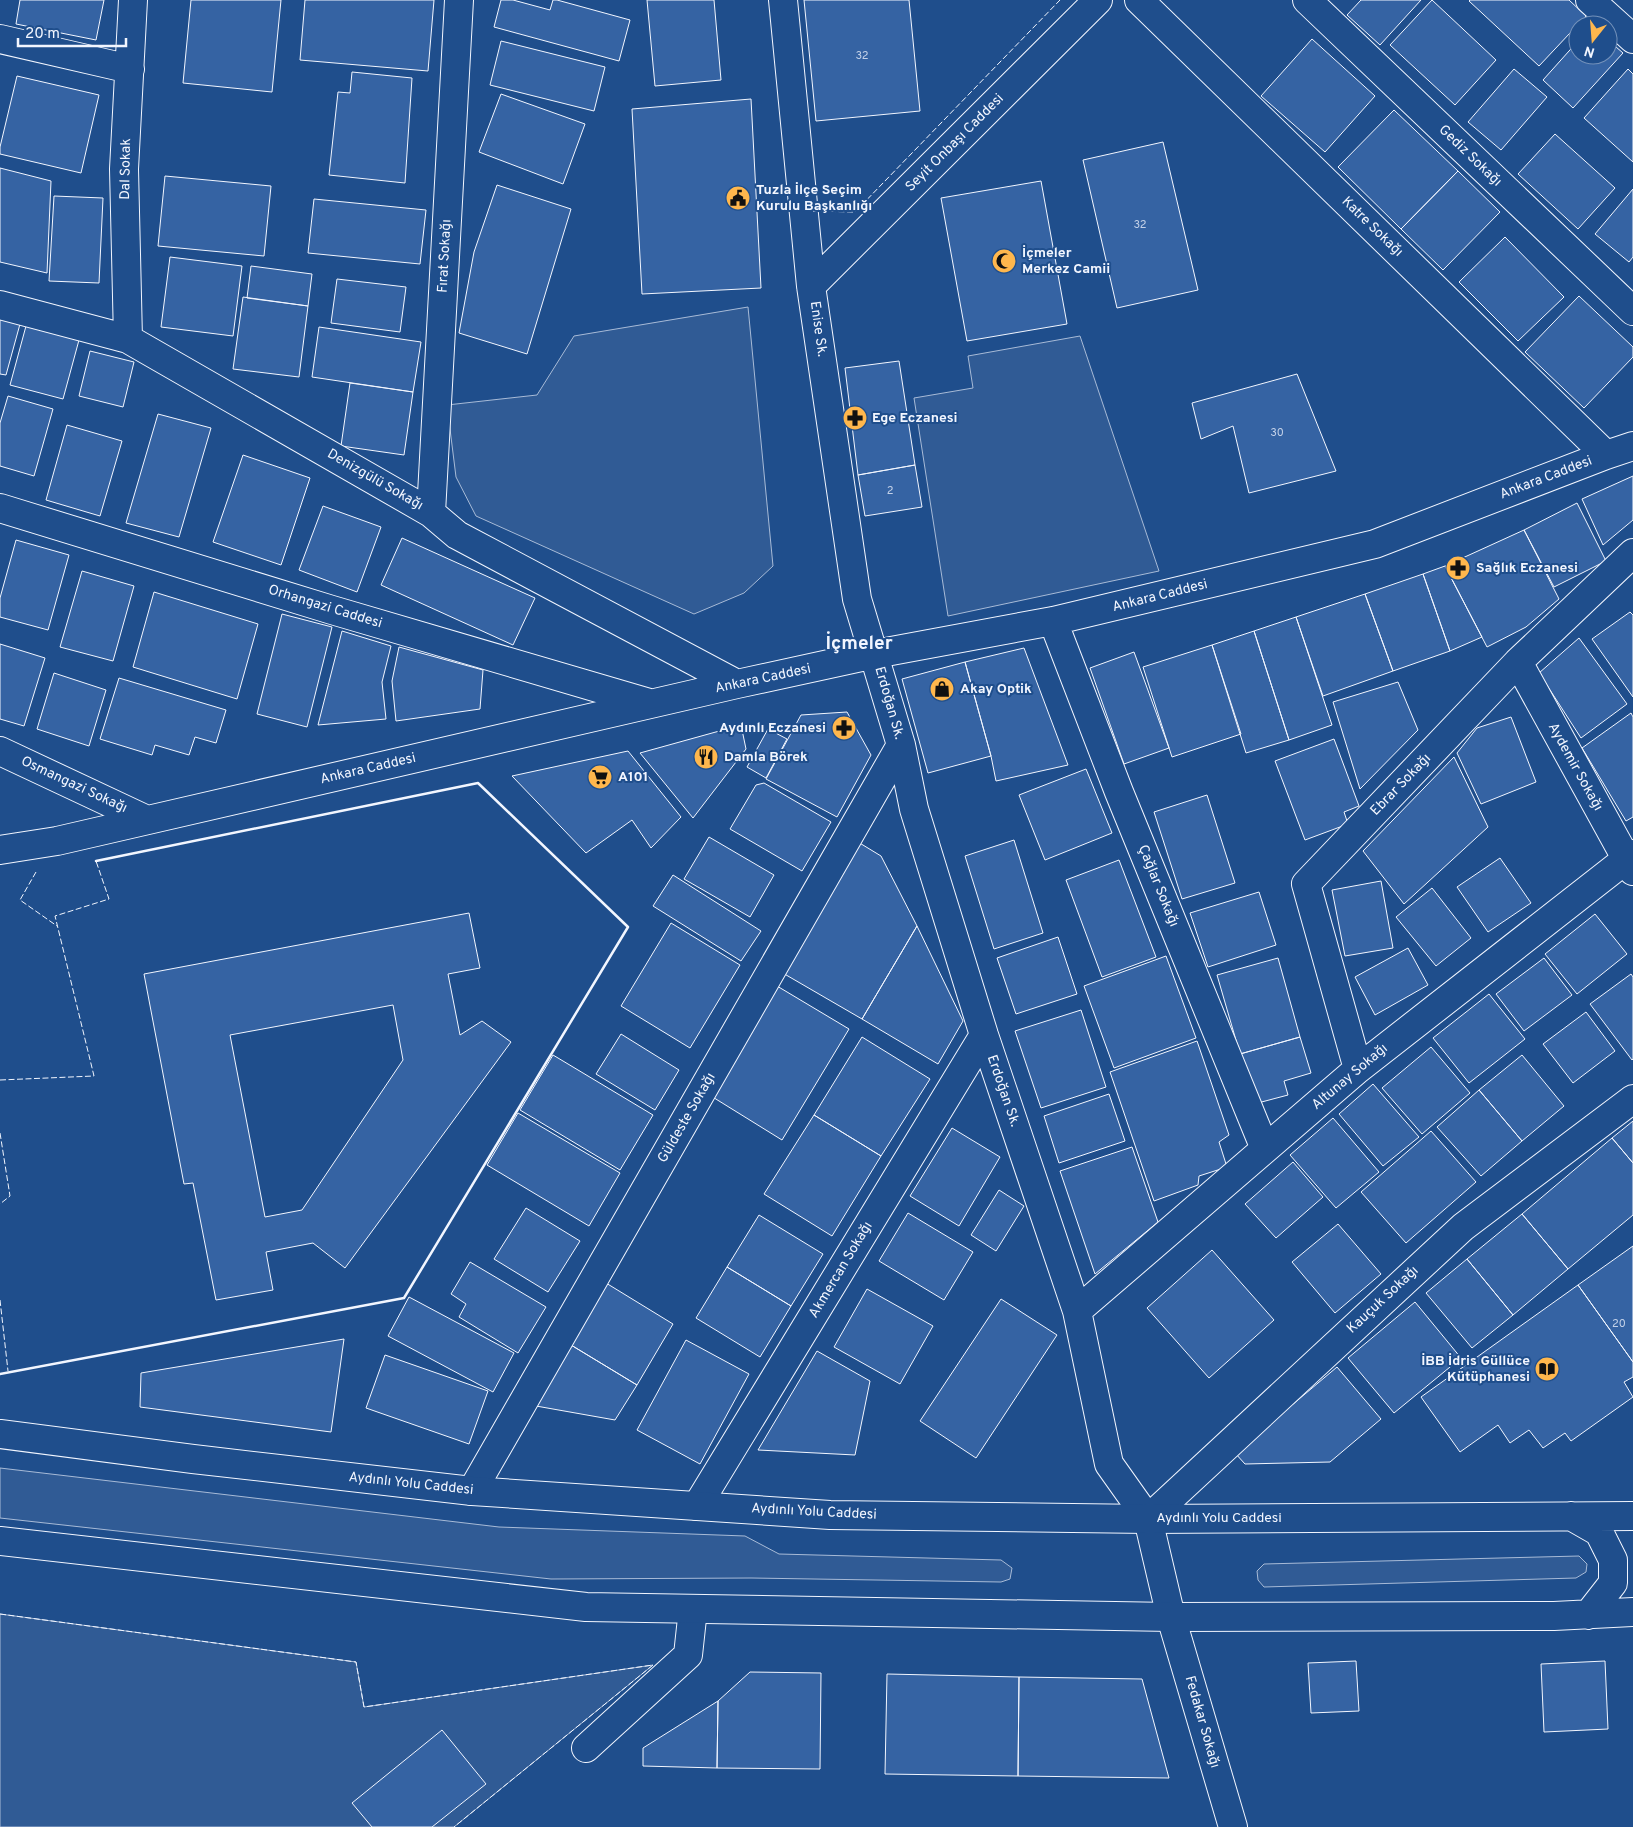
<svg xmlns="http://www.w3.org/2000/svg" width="1633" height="1827" viewBox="0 0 1633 1827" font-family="Overpass,sans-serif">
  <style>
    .built { fill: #305b95; stroke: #a8bbd7 }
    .building { fill: #3563a3; stroke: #f2f6ff; fill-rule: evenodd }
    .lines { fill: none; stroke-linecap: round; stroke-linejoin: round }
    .minor-casing { stroke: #f2f6ff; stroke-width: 30 }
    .major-casing { stroke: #f2f6ff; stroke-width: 30 }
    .minor { stroke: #1f4e8c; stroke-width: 28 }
    .major { stroke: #1f4e8c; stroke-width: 28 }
    .fence { stroke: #f2f6ff; stroke-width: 1; stroke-dasharray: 6 2.5; stroke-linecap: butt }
    .wall { stroke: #f2f6ff; stroke-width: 2.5 }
    .labels { text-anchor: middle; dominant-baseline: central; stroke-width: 4; stroke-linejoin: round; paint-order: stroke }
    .number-label { font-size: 11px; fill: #c3d1e8 }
    .street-label { font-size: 14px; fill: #f2f6ff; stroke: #1f4e8c }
    .poi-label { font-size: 14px; font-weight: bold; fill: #f2f6ff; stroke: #1f4e8c; text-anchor: start }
    .district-label { font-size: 19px; font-weight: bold; fill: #f2f6ff; stroke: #1f4e8c }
  </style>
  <rect width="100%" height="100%" fill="#1f4e8c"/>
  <path class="built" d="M 748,307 L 773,566 L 744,593 L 694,614 L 476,516 L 456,477 L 447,405 L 537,395 L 574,336 Z
    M 1080,336 L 1159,571 L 948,616 L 914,398 L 973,388 L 968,356 Z
    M 0,1468 L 499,1527 L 745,1536 L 779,1554 L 1001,1560 L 1012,1568 L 1010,1579 L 1001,1582 L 751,1578 L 551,1579 L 0,1518 Z
    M 1579,1556 L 1587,1564 L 1586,1572 L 1576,1578 L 1264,1587 L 1258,1580 L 1257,1571 L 1264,1564 Z
    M 0,1614 L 356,1662 L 364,1707 L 653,1665 L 454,1827 L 0,1827 Z"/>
  <path class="building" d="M 20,0 L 104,0 L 96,40 L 16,24 Z
    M 191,0 L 281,0 L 272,92 L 183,83 Z
    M 305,0 L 434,0 L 428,71 L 300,60 Z
    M 501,0 L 513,0 L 550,10 L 553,0 L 557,0 L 630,20 L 619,61 L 494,27 Z
    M 647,0 L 714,0 L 721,80 L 655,86 Z
    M 804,0 L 909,0 L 920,111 L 816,121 Z
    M 1361,0 L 1421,0 L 1380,45 L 1347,15 Z
    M 1432,0 L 1496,60 L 1455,105 L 1390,45 Z
    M 1470,0 L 1569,0 L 1586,16 L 1539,66 L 1469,1 Z
    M 1312,39 L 1375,96 L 1325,152 L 1261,96 Z
    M 1608,40 L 1623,53 L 1573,108 L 1543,80 L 1578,41 L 1578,55 L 1608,55 Z
    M 501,41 L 605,67 L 594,111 L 490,85 Z
    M 1514,69 L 1547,97 L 1501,150 L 1468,122 Z
    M 1628,69 L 1633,74 L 1633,162 L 1584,118 Z
    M 352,72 L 412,78 L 405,183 L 329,175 L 338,92 L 350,93 Z
    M 17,76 L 99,95 L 81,173 L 0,154 L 0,147 Z
    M 501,94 L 585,124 L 563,184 L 479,152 Z
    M 751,99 L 761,288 L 642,294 L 632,109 Z
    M 1394,110 L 1458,171 L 1401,229 L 1338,167 Z
    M 1555,134 L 1615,188 L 1578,229 L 1518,174 Z
    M 1163,142 L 1198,290 L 1117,308 L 1083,160 Z
    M 0,168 L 51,181 L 47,273 L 0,262 Z
    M 1458,171 L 1500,212 L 1443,270 L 1401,229 Z
    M 165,176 L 271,186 L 264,256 L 158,246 Z
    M 1041,181 L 1067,324 L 967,341 L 941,198 Z
    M 497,185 L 571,209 L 527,354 L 459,333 L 474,252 Z
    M 1633,189 L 1633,257 L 1629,262 L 1595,234 Z
    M 54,196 L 103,198 L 99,283 L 49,281 Z
    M 314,199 L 426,210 L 420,264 L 308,253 Z
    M 1505,237 L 1564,297 L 1518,341 L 1459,282 Z
    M 170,257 L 242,266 L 233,336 L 161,327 Z
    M 251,266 L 312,274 L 308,306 L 247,298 Z
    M 337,279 L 406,287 L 400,332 L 331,323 Z
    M 1579,296 L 1633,347 L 1633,357 L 1584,408 L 1525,352 Z
    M 243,297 L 308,306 L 299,377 L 233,369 Z
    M 0,318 L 20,324 L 6,375 L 0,374 Z
    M 26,326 L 79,340 L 63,399 L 10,385 Z
    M 319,327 L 421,342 L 413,392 L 312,377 Z
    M 90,351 L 134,362 L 123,407 L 79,396 Z
    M 899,361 L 915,465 L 858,475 L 845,368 Z
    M 1297,374 L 1336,471 L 1249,493 L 1233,426 L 1201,439 L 1192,403 Z
    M 350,383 L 413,392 L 404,455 L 341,446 Z
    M 8,396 L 53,409 L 34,476 L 0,466 L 0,423 Z
    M 158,414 L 211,428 L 179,537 L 126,523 Z
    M 67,425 L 122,441 L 100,516 L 46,500 Z
    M 243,455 L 310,478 L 281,565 L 213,542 Z
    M 915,465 L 922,507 L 865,516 L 858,475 Z
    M 1633,476 L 1633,520 L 1603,545 L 1582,499 Z
    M 1577,503 L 1606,561 L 1554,587 L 1524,530 Z
    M 323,506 L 381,527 L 357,592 L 299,570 Z
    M 1524,530 L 1559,599 L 1526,627 L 1487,647 L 1445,566 Z
    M 402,538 L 535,598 L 513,645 L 381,585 Z
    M 16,540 L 69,555 L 48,630 L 0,617 L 0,598 Z
    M 1445,566 L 1482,637 L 1450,651 L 1423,574 Z
    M 82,571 L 134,586 L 113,661 L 60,647 Z
    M 1423,574 L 1450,651 L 1393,671 L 1365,594 Z
    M 154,592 L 258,624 L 237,699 L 133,667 Z
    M 1365,594 L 1393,671 L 1323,696 L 1296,617 Z
    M 1630,612 L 1633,615 L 1633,697 L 1592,639 Z
    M 282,614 L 332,627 L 307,727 L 257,714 Z
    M 1296,617 L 1332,725 L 1289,740 L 1254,631 Z
    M 342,631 L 391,646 L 382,682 L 386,719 L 318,725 Z
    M 1254,631 L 1289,740 L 1246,753 L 1212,645 Z
    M 1579,638 L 1627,704 L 1581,738 L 1539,673 Z
    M 0,644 L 45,658 L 24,726 L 0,719 Z
    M 1212,645 L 1241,734 L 1172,757 L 1143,667 Z
    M 399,647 L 483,670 L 480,709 L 396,721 L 392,681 Z
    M 1024,648 L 1068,765 L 996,781 L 991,756 L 965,662 Z
    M 1134,652 L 1169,748 L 1124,764 L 1090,668 Z
    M 965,662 L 991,756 L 928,773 L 902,679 Z
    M 54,673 L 106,690 L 89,746 L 37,729 Z
    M 119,678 L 226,710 L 216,743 L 195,737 L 189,755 L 155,745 L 152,755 L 100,739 Z
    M 1398,682 L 1418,730 L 1360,789 L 1333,702 Z
    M 847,712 L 871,755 L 837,817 L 766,779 L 801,715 Z
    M 1631,713 L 1633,717 L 1633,817 L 1626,821 L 1582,748 Z
    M 1511,717 L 1536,782 L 1481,804 L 1457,753 L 1477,728 Z
    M 741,725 L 746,749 L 693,818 L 640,753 Z
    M 768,729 L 787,739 L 766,778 L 747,767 Z
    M 1334,739 L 1359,806 L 1344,812 L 1348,824 L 1305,840 L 1275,761 Z
    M 628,751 L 681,817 L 651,848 L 632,820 L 586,853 L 512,776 Z
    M 1454,757 L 1488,827 L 1404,904 L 1363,851 Z
    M 1086,769 L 1112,833 L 1045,860 L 1019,795 Z
    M 764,783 L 831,822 L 802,871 L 730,829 L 756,785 Z
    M 1207,795 L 1235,883 L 1182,899 L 1154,812 Z
    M 709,837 L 774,875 L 750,917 L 684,879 Z
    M 1014,840 L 1043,933 L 994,949 L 965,856 Z
    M 858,842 L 881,856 L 917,926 L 862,1019 L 781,972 Z
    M 1500,858 L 1531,903 L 1488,932 L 1457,887 Z
    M 1119,860 L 1156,957 L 1102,977 L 1066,880 Z
    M 673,875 L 761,931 L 741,961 L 653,906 Z
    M 1381,881 L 1393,948 L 1345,956 L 1332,890 Z
    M 1432,888 L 1471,938 L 1436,966 L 1396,917 Z
    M 1259,892 L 1276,945 L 1208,967 L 1190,913 Z
    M 469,913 L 480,968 L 448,974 L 460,1035 L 482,1021 L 511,1042 L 345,1268 L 313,1243 L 266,1252 L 273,1290 L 216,1300 L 193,1183 L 184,1184 L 144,974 ZM 393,1005 L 403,1060 L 302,1210 L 265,1217 L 230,1035 Z
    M 1595,914 L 1627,954 L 1577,994 L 1545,954 Z
    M 671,923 L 740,965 L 690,1048 L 621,1006 Z
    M 917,926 L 963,1021 L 938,1064 L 862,1019 Z
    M 1058,937 L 1077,994 L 1016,1014 L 997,958 Z
    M 1408,948 L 1428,985 L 1375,1015 L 1355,977 Z
    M 1166,956 L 1196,1038 L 1114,1068 L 1084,986 Z
    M 1278,958 L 1300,1037 L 1240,1054 L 1217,975 Z
    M 1544,958 L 1572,995 L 1524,1031 L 1496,994 Z
    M 1631,974 L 1633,977 L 1633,1059 L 1632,1060 L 1590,1004 Z
    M 777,986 L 849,1029 L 782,1140 L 711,1096 Z
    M 1489,994 L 1525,1039 L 1469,1083 L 1433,1038 Z
    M 1081,1010 L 1106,1087 L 1041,1108 L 1015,1031 Z
    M 1586,1012 L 1615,1051 L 1573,1083 L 1543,1044 Z
    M 621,1034 L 679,1070 L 655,1110 L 596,1074 Z
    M 862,1037 L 930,1079 L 881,1156 L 814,1115 Z
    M 1300,1037 L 1311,1073 L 1284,1081 L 1288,1095 L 1254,1104 L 1240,1054 Z
    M 1197,1041 L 1229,1135 L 1219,1142 L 1227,1167 L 1199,1176 L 1198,1185 L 1154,1201 L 1110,1072 Z
    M 1431,1047 L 1470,1093 L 1422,1134 L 1382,1088 Z
    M 553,1055 L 653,1115 L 620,1170 L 520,1110 Z
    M 1522,1055 L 1564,1106 L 1522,1141 L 1479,1090 Z
    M 1373,1084 L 1419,1137 L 1383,1166 L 1339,1114 Z
    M 1479,1090 L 1522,1141 L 1481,1176 L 1437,1127 Z
    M 1109,1094 L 1125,1141 L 1059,1163 L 1044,1116 Z
    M 518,1113 L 620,1173 L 589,1226 L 487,1165 Z
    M 814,1115 L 881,1156 L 832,1236 L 764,1194 Z
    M 1333,1118 L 1379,1172 L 1336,1208 L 1290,1155 Z
    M 1633,1121 L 1633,1163 L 1612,1138 Z
    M 952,1128 L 1000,1157 L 959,1226 L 910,1196 Z
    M 1431,1131 L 1476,1182 L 1406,1243 L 1361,1192 Z
    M 1612,1138 L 1633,1163 L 1633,1215 L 1568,1269 L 1522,1214 Z
    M 1132,1147 L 1158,1222 L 1095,1274 L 1060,1171 Z
    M 1293,1162 L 1323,1197 L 1276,1238 L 1245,1204 Z
    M 999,1190 L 1024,1206 L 996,1251 L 971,1235 Z
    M 526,1208 L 580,1241 L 548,1292 L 494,1259 Z
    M 908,1213 L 973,1252 L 944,1300 L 879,1261 Z
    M 1522,1214 L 1568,1269 L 1513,1315 L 1467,1259 Z
    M 759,1215 L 823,1254 L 791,1306 L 727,1267 Z
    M 1338,1224 L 1381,1274 L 1335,1313 L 1292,1262 Z
    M 1633,1246 L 1633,1362 L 1578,1285 Z
    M 1212,1250 L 1274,1320 L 1209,1378 L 1147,1308 Z
    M 1467,1259 L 1513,1315 L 1472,1348 L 1426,1293 Z
    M 470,1262 L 546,1307 L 518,1353 L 459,1317 L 466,1304 L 451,1294 Z
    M 727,1267 L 791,1306 L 760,1357 L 696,1318 Z
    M 606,1283 L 673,1324 L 637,1385 L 571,1345 Z
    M 1578,1285 L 1633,1362 L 1633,1377 L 1624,1382 L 1633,1397 L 1571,1441 L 1565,1433 L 1543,1448 L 1529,1430 L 1510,1443 L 1498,1425 L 1460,1452 L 1421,1397 Z
    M 867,1289 L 933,1326 L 900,1384 L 834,1347 Z
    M 409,1297 L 514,1353 L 493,1392 L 388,1336 Z
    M 1001,1299 L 1057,1335 L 976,1458 L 920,1421 Z
    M 1415,1302 L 1461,1358 L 1394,1413 L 1348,1358 Z
    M 344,1339 L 331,1432 L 140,1407 L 141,1373 Z
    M 686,1340 L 749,1374 L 700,1464 L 637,1430 Z
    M 571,1345 L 637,1385 L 615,1420 L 536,1406 Z
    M 817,1351 L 870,1381 L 855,1455 L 758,1450 Z
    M 385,1355 L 488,1391 L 469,1444 L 366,1408 Z
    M 1337,1367 L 1381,1419 L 1330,1462 L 1245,1464 L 1235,1453 Z
    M 1356,1661 L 1359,1711 L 1311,1713 L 1308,1663 Z
    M 1605,1661 L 1608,1729 L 1544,1732 L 1541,1664 Z
    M 750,1672 L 821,1673 L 820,1769 L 717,1768 L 718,1701 Z
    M 887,1674 L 1019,1677 L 1018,1776 L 885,1774 Z
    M 1019,1677 L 1142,1679 L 1169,1778 L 1018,1776 Z
    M 718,1701 L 717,1768 L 643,1766 L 643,1748 Z
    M 442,1730 L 486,1784 L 432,1827 L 372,1827 L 352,1803 Z"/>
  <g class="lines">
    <defs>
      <path id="minor" d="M 783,0 L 811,286 L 857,599 L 901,745 L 914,809 L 984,1035 L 1077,1311 L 1109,1464 L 1148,1519 L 1171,1617 L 1233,1827
        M 1139,0 L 1606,455
        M 1307,0 L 1633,311
        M 1590,0 L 1633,39
        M 0,39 L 130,69
        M 811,286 L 1098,0
        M 0,305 L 128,339 L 431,513 L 457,535 L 737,684
        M 128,339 L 124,169 L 133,0
        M 0,508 L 332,610 L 649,703
        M 431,513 L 459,0
        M 1053,621 L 1119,792 L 1265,1149
        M 1518,662 L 1633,871
        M 0,751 L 147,820
        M 0,850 L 57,841 L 737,684 L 875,654 L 1053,621 L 1375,544 L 1606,455 L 1633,446
        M 1358,1069 L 1306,884 L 1518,662 L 1633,553
        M 1077,1311 L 1358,1069 L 1633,854
        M 472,1491 L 901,745
        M 697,1506 L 984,1035
        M 1148,1519 L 1463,1227 L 1633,1099
        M 586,1748 L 688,1655 L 693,1609"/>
      <path id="major" d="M 0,1434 L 193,1459 L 472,1491 L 830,1515 L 1148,1519 L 1633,1516
        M 1571,1516 L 1599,1532 L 1613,1560 L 1613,1583 L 1588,1615
        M 0,1541 L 586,1607 L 1171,1617 L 1554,1616 L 1633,1612"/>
    </defs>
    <use href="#minor" class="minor-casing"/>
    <use href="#major" class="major-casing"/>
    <use href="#minor" class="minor"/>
    <use href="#major" class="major"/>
    <path class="fence" d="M 813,211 L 855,212 L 1060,0
      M 36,872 L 20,900 L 57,926
      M 0,1080 L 94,1076 L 55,916 L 109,899 L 96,861
      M 0,1133 L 10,1196 L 0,1204
      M 0,1300 L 8,1371
      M 0,1614 L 356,1662 L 364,1707 L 653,1665 L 454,1827"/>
    <path class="wall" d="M 0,1374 L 404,1298 L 628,927 L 478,783 L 96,861"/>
  </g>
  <defs>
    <symbol id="civic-disc" viewBox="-11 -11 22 22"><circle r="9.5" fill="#ffb74d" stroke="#1f4e8c"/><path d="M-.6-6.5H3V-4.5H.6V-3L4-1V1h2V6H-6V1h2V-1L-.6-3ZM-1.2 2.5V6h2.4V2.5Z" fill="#111"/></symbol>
    <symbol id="mosque-disc" viewBox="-11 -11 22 22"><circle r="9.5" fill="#ffb74d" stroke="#1f4e8c"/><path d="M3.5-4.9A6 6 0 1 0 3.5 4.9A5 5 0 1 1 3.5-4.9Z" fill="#111"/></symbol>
    <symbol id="pharmacy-disc" viewBox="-11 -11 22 22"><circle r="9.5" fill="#ffb74d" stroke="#1f4e8c"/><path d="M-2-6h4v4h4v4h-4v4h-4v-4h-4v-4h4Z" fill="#111"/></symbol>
    <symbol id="shop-disc" viewBox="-11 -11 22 22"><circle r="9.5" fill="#ffb74d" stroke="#1f4e8c"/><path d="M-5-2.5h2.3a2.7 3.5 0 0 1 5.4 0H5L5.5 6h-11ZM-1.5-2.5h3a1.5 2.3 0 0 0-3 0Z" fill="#111"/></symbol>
    <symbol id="restaurant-disc" viewBox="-11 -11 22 22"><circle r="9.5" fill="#ffb74d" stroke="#1f4e8c"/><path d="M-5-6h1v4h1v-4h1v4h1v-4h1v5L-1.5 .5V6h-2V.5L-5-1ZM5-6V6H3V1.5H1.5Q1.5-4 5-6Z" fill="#111"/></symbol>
    <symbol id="supermarket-disc" viewBox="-11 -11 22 22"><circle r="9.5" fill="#ffb74d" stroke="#1f4e8c"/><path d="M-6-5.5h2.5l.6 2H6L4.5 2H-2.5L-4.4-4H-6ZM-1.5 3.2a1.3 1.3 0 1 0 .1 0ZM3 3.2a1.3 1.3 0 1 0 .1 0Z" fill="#111"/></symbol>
    <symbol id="library-disc" viewBox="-11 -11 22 22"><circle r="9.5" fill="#ffb74d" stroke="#1f4e8c"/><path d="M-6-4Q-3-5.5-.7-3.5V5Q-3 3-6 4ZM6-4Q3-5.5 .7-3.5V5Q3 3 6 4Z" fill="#111"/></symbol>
  </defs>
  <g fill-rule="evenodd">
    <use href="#civic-disc" x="724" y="184" width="28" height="28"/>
    <use href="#mosque-disc" x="990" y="247" width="28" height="28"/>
    <use href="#pharmacy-disc" x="841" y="404" width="28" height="28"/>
    <use href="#pharmacy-disc" x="1444" y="554" width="28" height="28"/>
    <use href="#shop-disc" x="928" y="675" width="28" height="28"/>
    <use href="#pharmacy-disc" x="830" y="714" width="28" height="28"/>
    <use href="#restaurant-disc" x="692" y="743" width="28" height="28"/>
    <use href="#supermarket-disc" x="586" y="763" width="28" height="28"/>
    <use href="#library-disc" x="1533" y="1355" width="28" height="28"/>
  </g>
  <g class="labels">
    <g class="number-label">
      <text x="862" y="56">32</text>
      <text x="1140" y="225">32</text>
      <text x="1277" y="433">30</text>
      <text x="890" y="491">2</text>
      <text x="1619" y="1324">20</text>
    </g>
    <g class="street-label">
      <text transform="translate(955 143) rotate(-45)">Seyit Onbaşı Caddesi</text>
      <text transform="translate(1470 156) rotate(44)">Gediz Sokağı</text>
      <text transform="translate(126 169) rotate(-89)">Dal Sokak</text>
      <text transform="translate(1372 227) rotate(44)">Katre Sokağı</text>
      <text transform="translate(445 256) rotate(-87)">Fırat Sokağı</text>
      <text transform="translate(818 329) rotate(82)">Enise Sk.</text>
      <text transform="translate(1546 478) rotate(-21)">Ankara Caddesi</text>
      <text transform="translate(375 480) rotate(30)">Denizgülü Sokağı</text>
      <text transform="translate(1160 596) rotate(-14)">Ankara Caddesi</text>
      <text transform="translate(325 607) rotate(17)">Orhangazi Caddesi</text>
      <text transform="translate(763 679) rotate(-12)">Ankara Caddesi</text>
      <text transform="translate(889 703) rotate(74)">Erdoğan Sk.</text>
      <text transform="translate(1575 767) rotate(61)">Aydemir Sokağı</text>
      <text transform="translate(368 769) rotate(-13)">Ankara Caddesi</text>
      <text transform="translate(74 785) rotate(25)">Osmangazi Sokağı</text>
      <text transform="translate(1401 785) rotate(-46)">Ebrar Sokağı</text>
      <text transform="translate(1158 886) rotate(68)">Çağlar Sokağı</text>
      <text transform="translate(1350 1077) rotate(-40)">Altunay Sokağı</text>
      <text transform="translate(1003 1091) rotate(71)">Erdoğan Sk.</text>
      <text transform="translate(687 1118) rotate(-60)">Güldeste Sokağı</text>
      <text transform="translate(841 1270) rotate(-59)">Akmercan Sokağı</text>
      <text transform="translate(1383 1300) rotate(-43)">Kauçuk Sokağı</text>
      <text transform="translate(411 1484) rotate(6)">Aydınlı Yolu Caddesi</text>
      <text transform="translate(814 1512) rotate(3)">Aydınlı Yolu Caddesi</text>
      <text x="1219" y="1518">Aydınlı Yolu Caddesi</text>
      <text transform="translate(1202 1722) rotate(74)">Fedakar Sokağı</text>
    </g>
    <g class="poi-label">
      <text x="756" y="190">Tuzla İlçe Seçim<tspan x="756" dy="16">Kurulu Başkanlığı</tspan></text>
      <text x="1022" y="253">İçmeler<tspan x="1022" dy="16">Merkez Camii</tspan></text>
      <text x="872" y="418">Ege Eczanesi</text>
      <text x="1476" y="568">Sağlık Eczanesi</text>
      <text x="960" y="689">Akay Optik</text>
      <text x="826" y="728" text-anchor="end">Aydınlı Eczanesi</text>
      <text x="724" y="757">Damla Börek</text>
      <text x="618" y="777">A101</text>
      <text x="1530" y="1361" text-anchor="end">İBB İdris Güllüce<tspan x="1530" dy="16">Kütüphanesi</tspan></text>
    </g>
    <g class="district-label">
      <text x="859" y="644">İçmeler</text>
    </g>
  </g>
  <g transform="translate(1593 40) rotate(197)"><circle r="24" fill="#1f4e8c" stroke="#7391ba"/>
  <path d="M0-4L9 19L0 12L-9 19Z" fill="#ffb74d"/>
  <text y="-8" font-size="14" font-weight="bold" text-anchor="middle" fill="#f2f6ff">N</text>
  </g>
  <path d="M18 38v8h108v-8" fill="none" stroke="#f2f6ff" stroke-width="2.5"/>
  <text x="25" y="38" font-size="15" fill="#f2f6ff" stroke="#1f4e8c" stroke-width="4" paint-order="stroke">20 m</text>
</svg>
